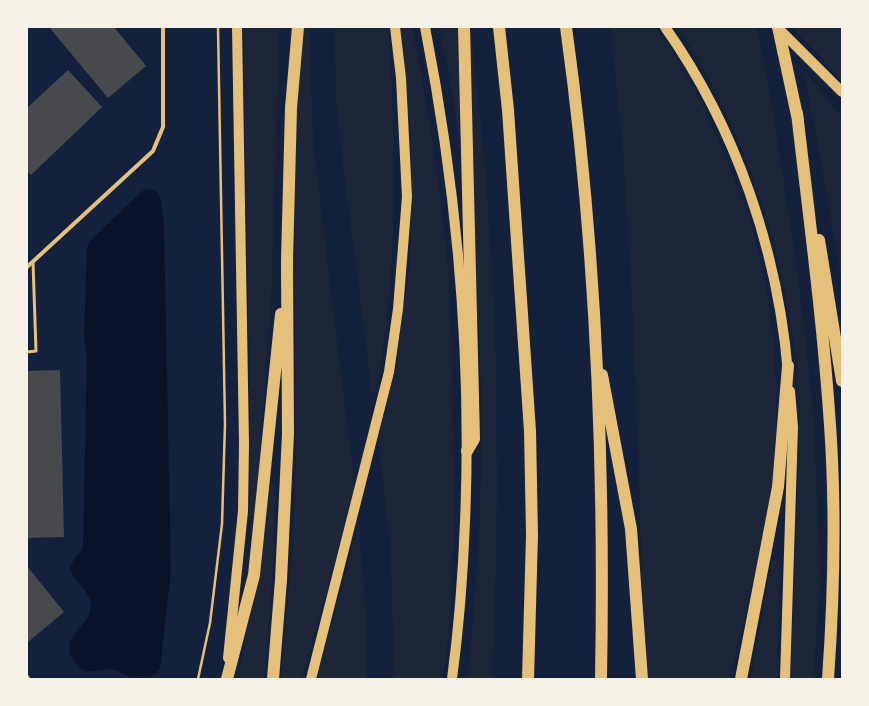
<svg xmlns="http://www.w3.org/2000/svg" width="869" height="706" viewBox="0 0 869 706" font-family="'Golos Text',sans-serif">
  <style>
    .green { fill: #1d2539 }
    .water { fill: #0b132b }
    .building { fill: #48494c }
    .lines { fill: none; stroke-linecap: round; stroke-linejoin: round }
    .path { stroke: #e5c07b; stroke-width: 2.5 }
    .service { stroke: #e5c07b; stroke-width: 3 }
    .minor { stroke: #e5c07b; stroke-width: 4 }
    .primary { stroke: #e5c07b; stroke-width: 10 }
    .motorway { stroke: #e5c07b; stroke-width: 12 }
  </style>
  <rect width="100%" height="100%" fill="#14213d"/>
  <path class="green" d="M 243,27 L 279,27 L 272,281 L 260,460 L 254,516 L 249,516 L 250,415 Z
    M 298,27 L 310,27 L 309,53 L 314,150 L 355,491 L 302,679 L 281,679 L 292,550 L 296,466 L 294,144 Z
    M 334,27 L 388,27 L 389,31 C 395,155 400,280 373,401 L 342,158 L 336,95 Z
    M 401,27 L 412,27 C 428,107 441,189 448,271 C 452,333 453,394 453,456 C 454,530 454,605 443,679 L 395,679 L 390,544 L 378,441 L 395,369 L 410,264 L 412,205 L 411,133 Z
    M 439,27 L 470,27 C 491,186 498,348 497,508 C 496,565 494,622 492,679 L 467,679 C 472,646 473,611 476,577 C 490,395 477,206 439,27 Z
    M 610,27 L 655,27 C 686,67 707,113 726,159 C 738,189 751,219 758,250 C 779,336 782,431 766,519 C 757,572 742,626 730,679 L 639,679 L 641,542 L 633,320 L 623,150 Z
    M 678,27 L 756,27 L 767,76 L 796,260 L 812,397 L 821,574 L 813,679 L 791,679 L 800,403 C 793,295 766,191 717,95 C 705,72 693,48 678,27 Z
    M 795,27 L 842,27 L 842,81 L 822,58 L 796,32 Z
    M 803,70 L 842,118 L 842,286 L 823,172 Z
    M 275,482 L 274,547 L 265,679 L 238,679 L 262,562 L 271,483 Z
    M 359,525 L 367,627 L 366,679 L 316,679 Z
    M 772,560 L 780,560 L 777,679 L 751,679 Z"/>
  <path class="water" d="M 148,189 L 156,191 L 161,199 L 164,227 L 171,571 L 160,669 C 153,677 143,683 131,678 C 126,676 120,671 115,670 C 97,666 84,681 72,658 C 61,635 89,627 91,607 C 92,590 66,576 71,565 C 74,559 80,553 83,547 L 87,354 L 84,337 L 87,247 L 91,240 L 142,191 Z"/>
  <path class="building" d="M 49,27 L 114,27 L 146,66 L 108,98 Z
    M 68,70 L 102,107 L 31,175 L 27,171 L 27,108 Z
    M 60,370 L 64,537 L 27,538 L 27,371 Z
    M 27,566 L 64,612 L 28,642 L 27,640 Z"/>
  <g class="lines">
    <path class="path" d="M 198,679 L 210,623 L 222,524 L 225,424 L 218,27"/>
    <path class="service" d="M 27,352 L 36,351 L 33,262
      M 27,676 L 29,679"/>
    <path class="minor" d="M 27,267 L 153,151 L 163,127 L 163,27"/>
    <path class="primary" d="M 425,27 C 457,190 472,355 465,522 C 463,574 459,627 452,679
      M 665,27 C 736,128 778,251 788,373
      M 777,27 L 842,92
      M 228,658 L 243,511 L 244,444 L 237,27
      M 311,679 L 389,372 L 398,309 L 407,197 L 401,78 L 395,27
      M 785,679 L 793,427 L 790,391"/>
    <path class="motorway" d="M 464,27 L 474,439 L 467,451
      M 499,27 L 508,110 L 530,431 L 532,535 L 528,679
      M 566,27 C 596,243 605,461 601,679
      M 778,27 L 798,120
      M 797,113 C 809,217 823,321 830,425 C 836,510 834,595 828,679
      M 819,240 L 842,381
      M 602,375 L 631,529 L 642,679
      M 227,679 L 254,575 L 281,314
      M 273,679 L 281,580 L 288,434 L 287,261 L 291,108 L 298,27
      M 741,679 L 778,487 L 788,366"/>
  </g>
  <rect width="869" height="706" fill="none" stroke="#f6f1e7" stroke-width="56"/>
</svg>
